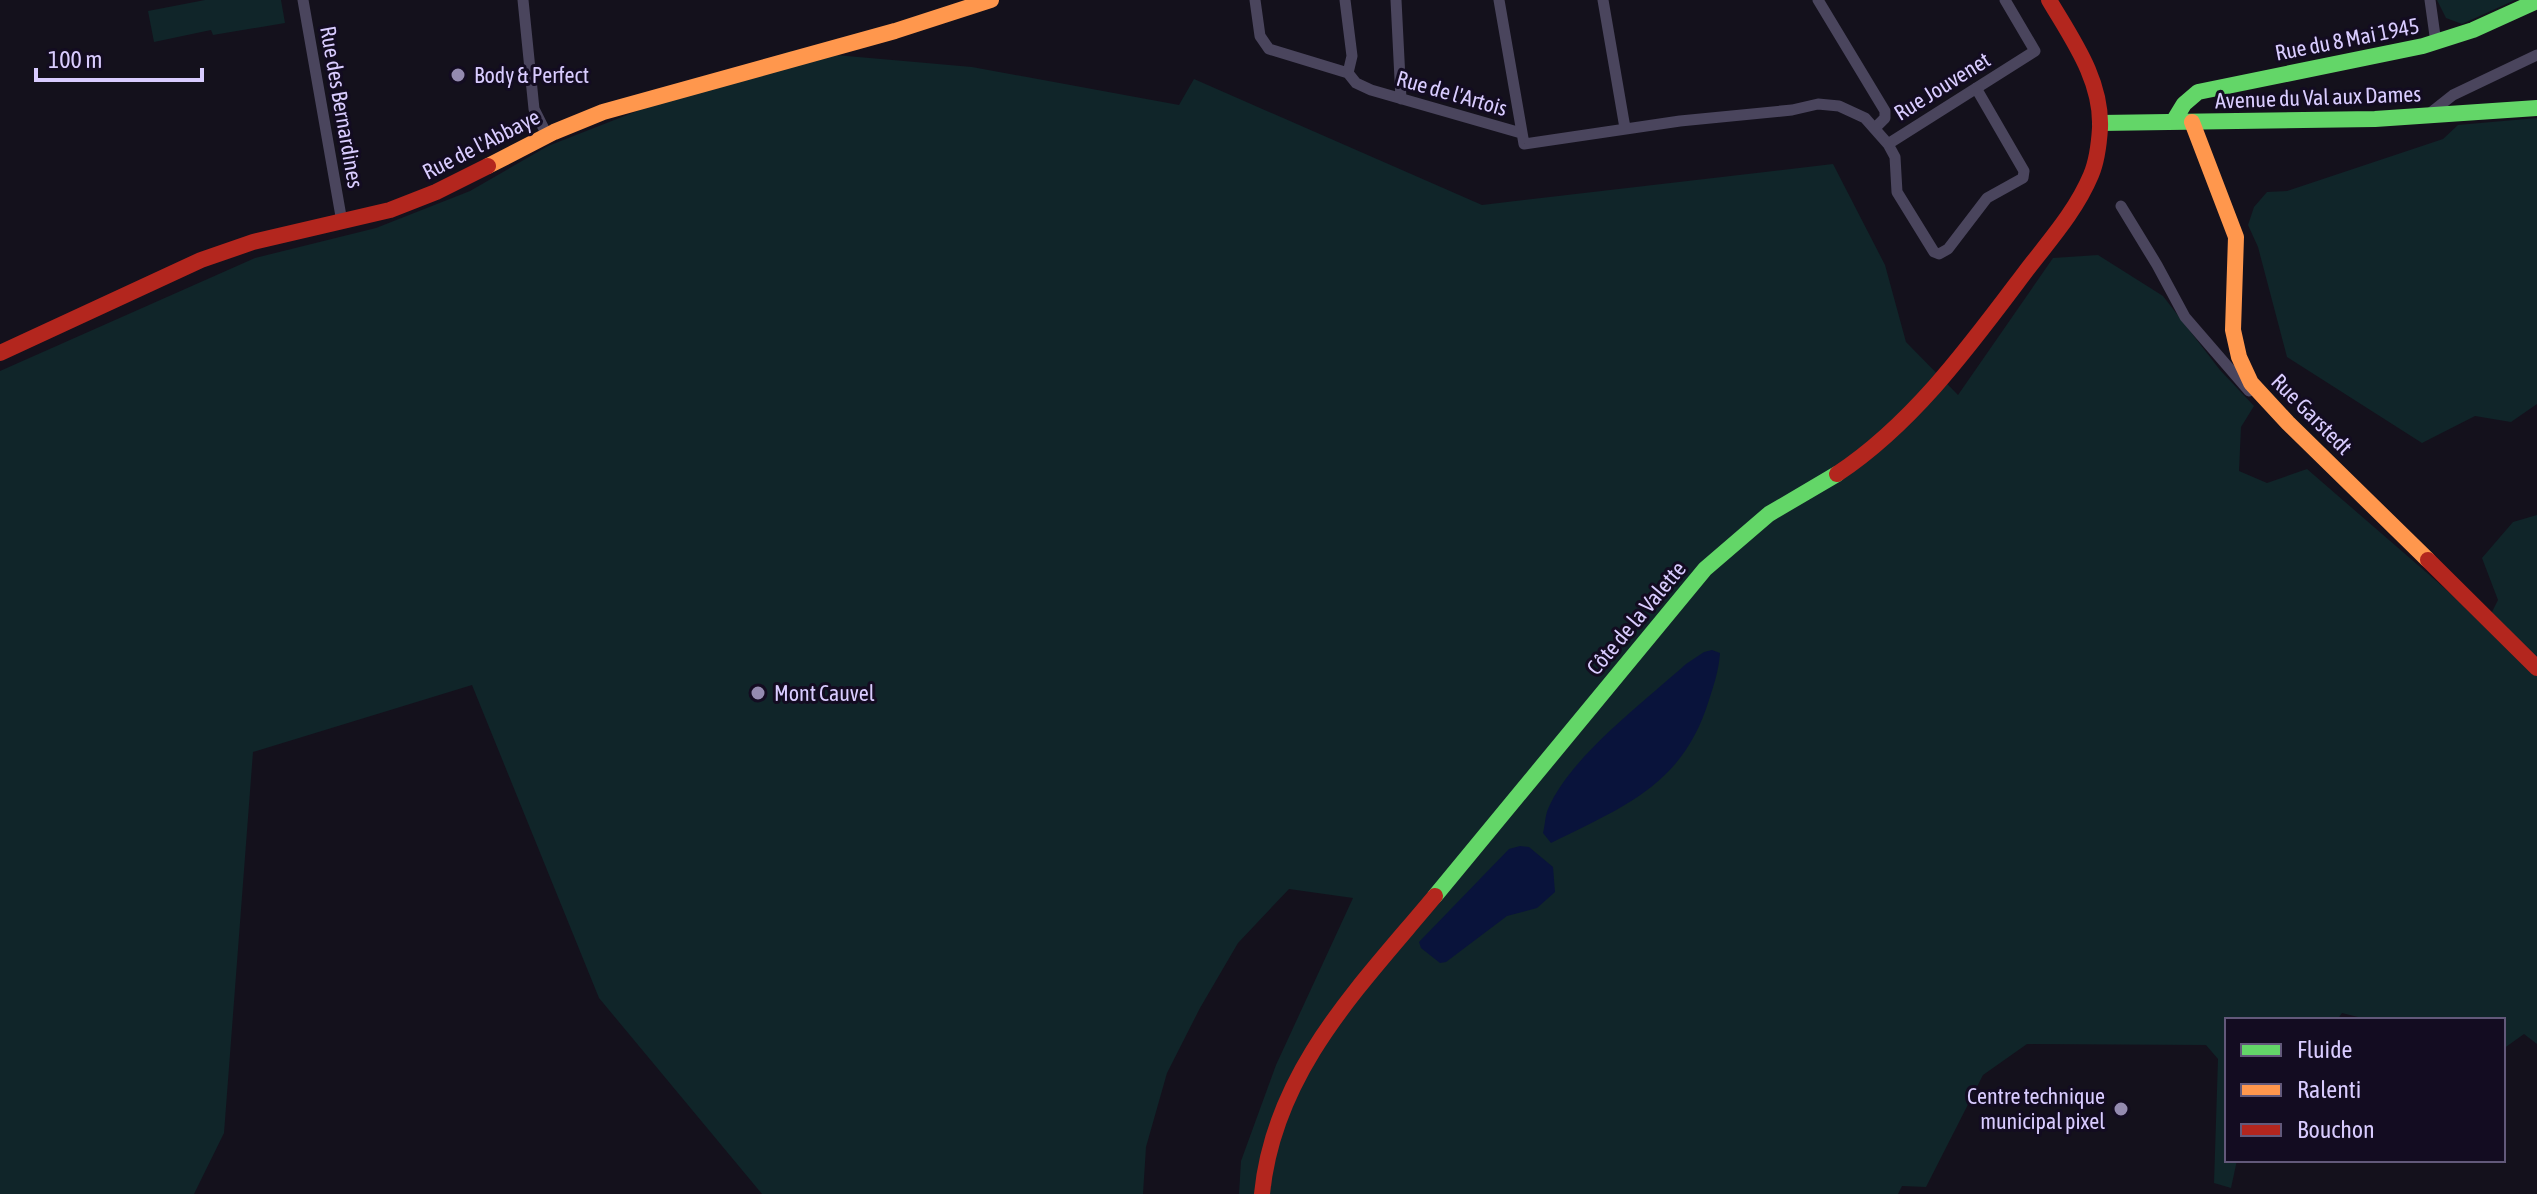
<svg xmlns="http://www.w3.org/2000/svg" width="2537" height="1194" viewBox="0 0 2537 1194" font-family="'Asap Condensed',sans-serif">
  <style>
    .green { fill: #102529 }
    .water { fill: #09133b }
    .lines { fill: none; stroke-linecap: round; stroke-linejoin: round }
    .street { stroke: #4a455d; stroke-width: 11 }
    .fast { stroke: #63d668; stroke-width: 16 }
    .slow { stroke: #ff974d; stroke-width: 16 }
    .jam { stroke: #b3261e; stroke-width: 16 }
    .poi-dot { fill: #948bb0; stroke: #130c21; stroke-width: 3 }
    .labels { text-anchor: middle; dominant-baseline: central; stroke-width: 6; stroke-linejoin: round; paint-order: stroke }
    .street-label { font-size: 22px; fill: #d9ccff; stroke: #130c21 }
    .poi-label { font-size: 22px; fill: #d9ccff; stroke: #130c21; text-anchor: start }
  </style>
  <rect width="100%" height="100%" fill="#14111c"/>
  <path class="green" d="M 205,0 L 281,0 L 285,23 L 213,35 L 211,30 L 154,42 L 148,11 Z
    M 2437,0 L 2515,0 L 2462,24 L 2446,18 Z
    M 790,51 L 972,67 L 1179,105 L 1194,79 L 1482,205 L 1833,164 L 1885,265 L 1906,342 L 1958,395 L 2053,258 L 2098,255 L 2163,296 L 2220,370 L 2254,406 L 2241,427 L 2239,471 L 2267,483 L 2307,469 L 2486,624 L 2498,600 L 2482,558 L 2513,522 L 2537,515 L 2537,1044 L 2524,1034 L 2503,1049 L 2503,1020 L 2370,1020 L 2342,1013 L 2337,1020 L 2227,1020 L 2227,1160 L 2237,1160 L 2231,1188 L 2214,1183 L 2218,1059 L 2206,1045 L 2027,1044 L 1983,1075 L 1926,1187 L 1902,1186 L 1898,1194 L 1239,1194 L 1241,1161 L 1276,1065 L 1353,898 L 1289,889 L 1238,943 L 1200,1008 L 1167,1073 L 1146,1147 L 1143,1194 L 762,1194 L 599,998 L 472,685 L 253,752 L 224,1133 L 194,1194 L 0,1194 L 0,371 L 255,258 L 376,228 L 470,191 L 548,146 Z
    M 2537,118 L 2537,404 L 2511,422 L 2475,416 L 2422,443 L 2287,357 L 2258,247 L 2248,225 L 2254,207 L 2267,192 L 2287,191 L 2443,139 L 2458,125 Z"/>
  <path class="water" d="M 1712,650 L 1720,653 C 1719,669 1714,685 1709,700 C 1683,785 1625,806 1551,843 L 1543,833 C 1545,826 1545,816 1548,809 C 1570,757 1644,702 1686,664 L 1704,652 Z
    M 1520,846 L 1529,847 L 1553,867 L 1555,892 L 1537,908 L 1507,916 L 1446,962 L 1440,963 L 1421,948 L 1419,942 L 1509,849 Z"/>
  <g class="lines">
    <path class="street" d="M 303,0 L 342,222
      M 523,0 L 534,109 L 547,135
      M 1255,0 L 1260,36 L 1269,49 L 1348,73 L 1356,83 L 1371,90 L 1521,133
      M 1345,0 L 1352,56 L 1348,73
      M 1396,0 L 1401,99
      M 1499,0 L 1524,144 L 1680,121 L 1792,110 L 1818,104 L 1839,106 L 1865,118 L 1888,144 L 1895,157 L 1897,192 L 1934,252 L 1939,254 L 1948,249 L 1987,198 L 2023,178 L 2024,171 L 1976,88
      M 1603,0 L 1625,128
      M 1818,0 L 1885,111 L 1885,118 L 1875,128
      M 2430,0 L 2436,43
      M 2429,114 L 2453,95 L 2537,55
      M 1888,144 L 2035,51 L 2005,0
      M 2121,206 L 2157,265 L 2185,317 L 2249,391"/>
    <path class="fast" d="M 2173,122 L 2184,104 L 2198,92 L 2423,46 L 2473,30 L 2537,1
      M 2100,123 L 2375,119 L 2537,108
      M 1435,896 L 1705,569 L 1769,514 L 1837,474"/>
    <path class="slow" d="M 2192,122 L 2236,237 L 2233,330 L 2239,357 L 2251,383 L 2288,423 L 2428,560
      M 488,166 L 554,132 L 603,112 L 895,31 L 991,0"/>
    <path class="jam" d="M 0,353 L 201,260 L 253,242 L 390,210 L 436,192 L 488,166
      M 1837,474 C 1914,423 1971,344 2026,271 C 2049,241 2076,211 2091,175 C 2097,161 2099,144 2100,128 C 2102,80 2072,39 2049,0
      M 2428,560 L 2537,668
      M 1262,1194 C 1274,1071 1360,986 1435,896"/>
  </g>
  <g class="poi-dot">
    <circle cx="458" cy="75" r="8"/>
    <circle cx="758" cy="693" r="8"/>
    <circle cx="2121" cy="1109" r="8"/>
  </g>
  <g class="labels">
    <g class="street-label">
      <text transform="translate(2347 39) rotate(-11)">Rue du 8 Mai 1945</text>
      <text transform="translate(1942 86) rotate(-32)">Rue Jouvenet</text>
      <text transform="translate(1452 93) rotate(16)">Rue de l'Artois</text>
      <text transform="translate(2318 97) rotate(-2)">Avenue du Val aux Dames</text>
      <text transform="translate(342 107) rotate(80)">Rue des Bernardines</text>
      <text transform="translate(481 144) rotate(-27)">Rue de l'Abbaye</text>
      <text transform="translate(2312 414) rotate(45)">Rue Garstedt</text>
      <text transform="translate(1636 618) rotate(-50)">Côte de la Valette</text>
    </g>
    <g class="poi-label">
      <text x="474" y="75">Body &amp; Perfect</text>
      <text x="774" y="693">Mont Cauvel</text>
      <text x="2105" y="1096" text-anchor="end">Centre technique<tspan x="2105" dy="25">municipal pixel</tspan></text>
    </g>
  </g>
  <rect x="2225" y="1018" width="280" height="144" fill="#130c21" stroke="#62597a" stroke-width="2"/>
  <rect x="2241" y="1044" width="40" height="12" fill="#63d668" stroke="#62597a" stroke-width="2"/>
  <text x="2297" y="1058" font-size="24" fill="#d9ccff">Fluide</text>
  <rect x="2241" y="1084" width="40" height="12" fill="#ff974d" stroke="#62597a" stroke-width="2"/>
  <text x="2297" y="1098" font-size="24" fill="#d9ccff">Ralenti</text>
  <rect x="2241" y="1124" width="40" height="12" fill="#b3261e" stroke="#62597a" stroke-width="2"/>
  <text x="2297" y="1138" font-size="24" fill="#d9ccff">Bouchon</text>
  <path d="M36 68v12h166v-12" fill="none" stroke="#d9ccff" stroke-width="4"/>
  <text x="48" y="68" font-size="24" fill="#d9ccff" stroke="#130c21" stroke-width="6" paint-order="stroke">100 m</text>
</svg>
